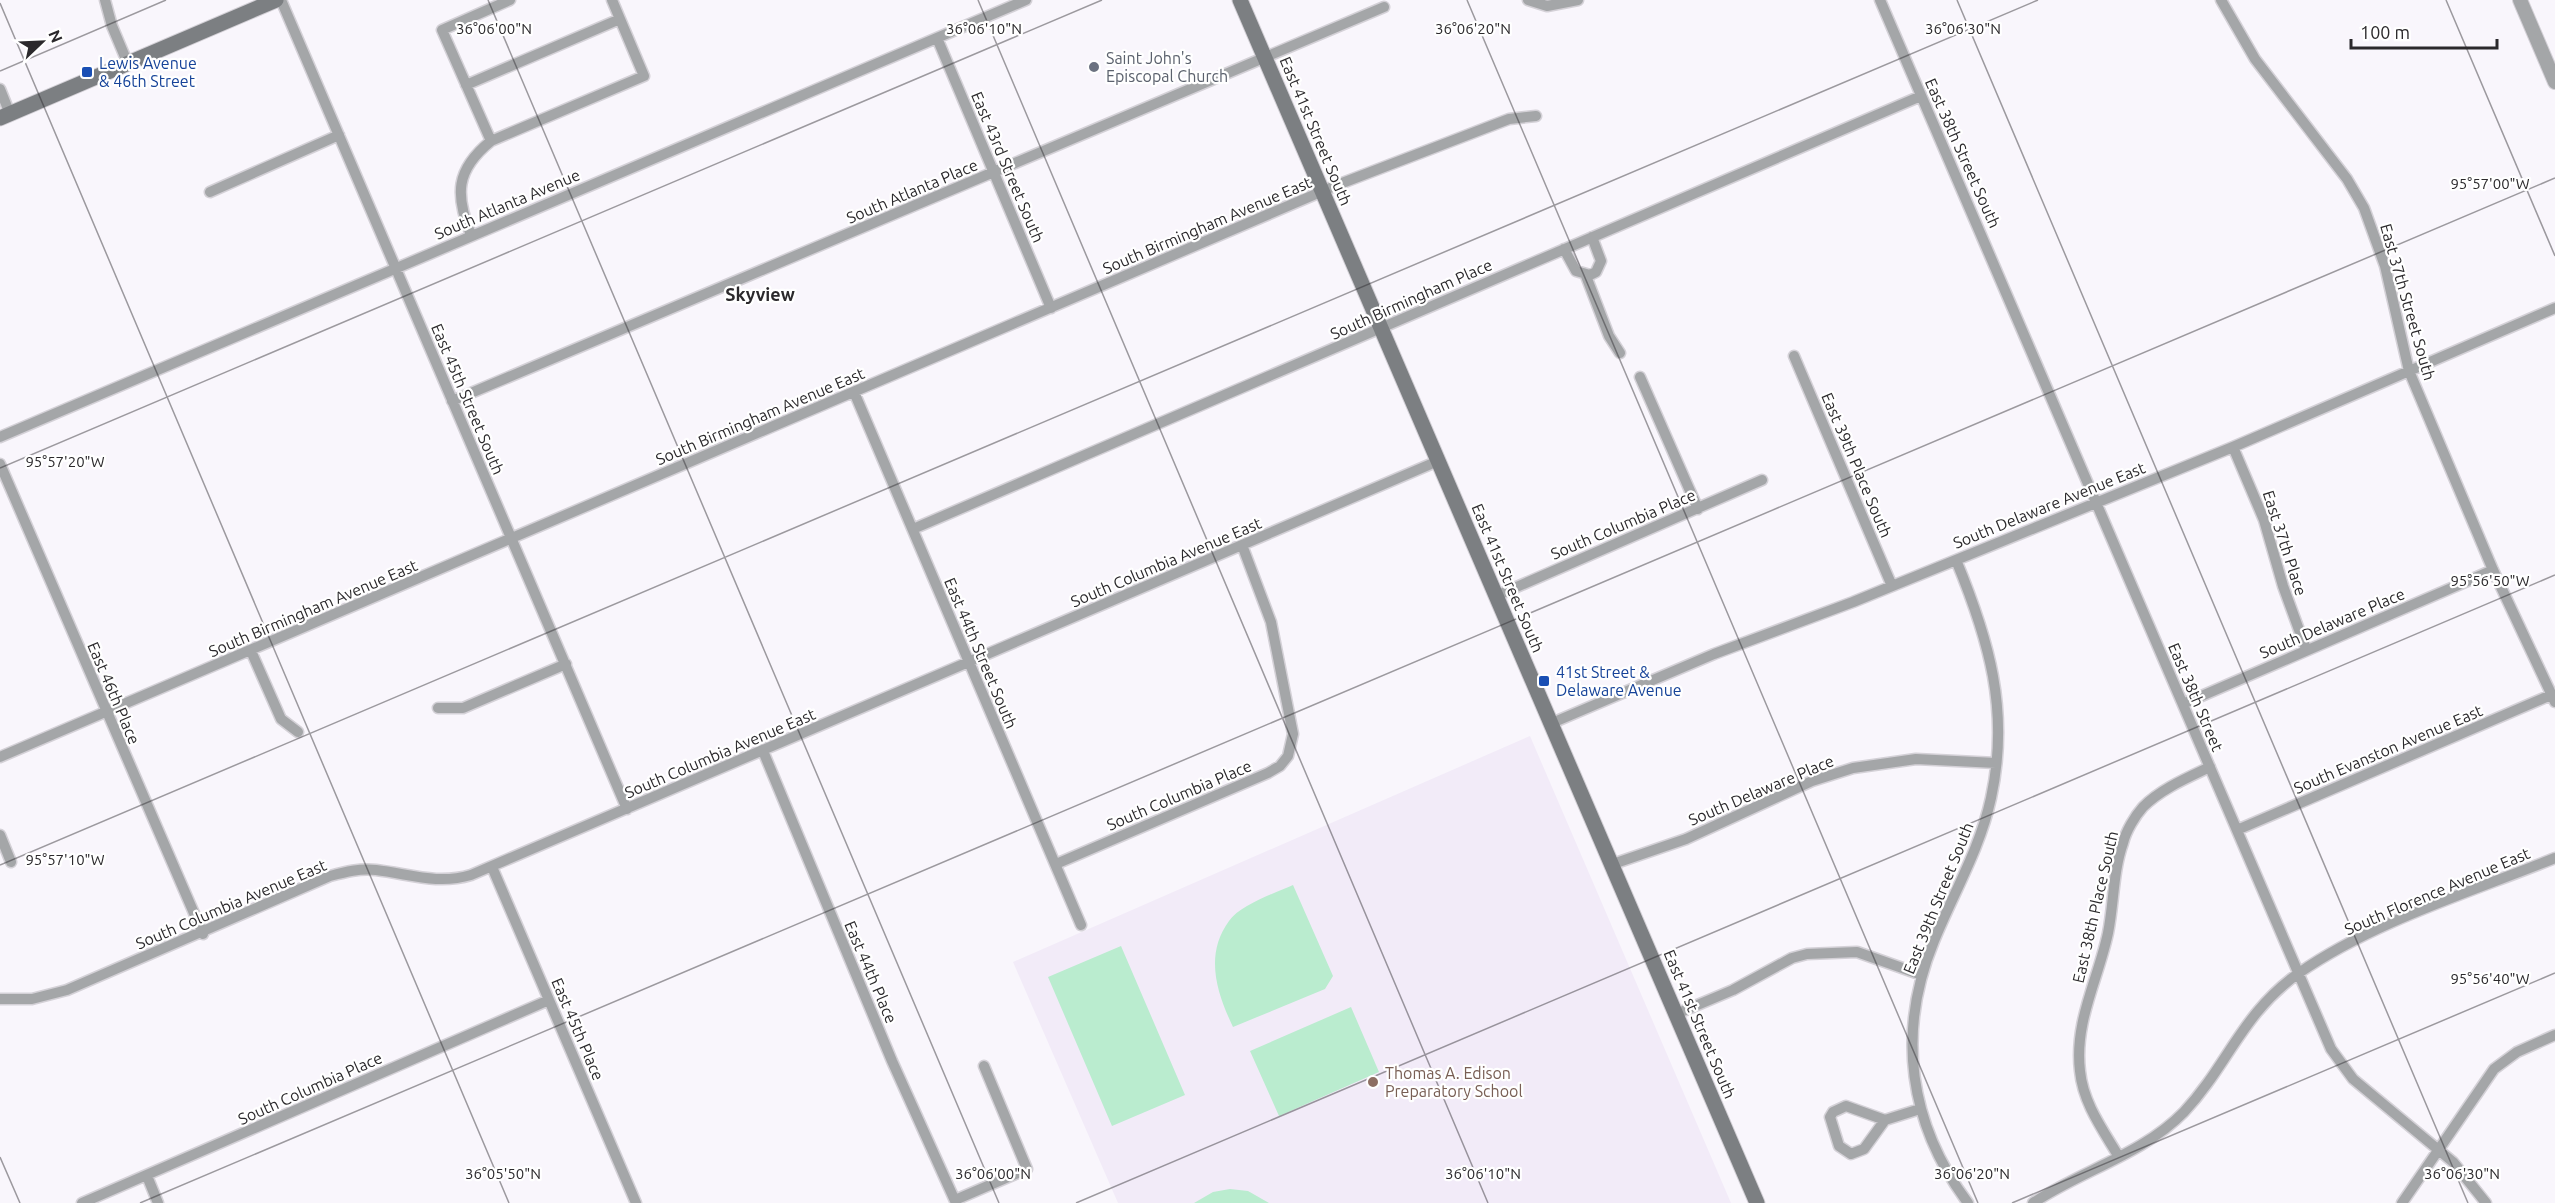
<svg xmlns="http://www.w3.org/2000/svg" width="2555" height="1203" viewBox="0 0 2555 1203" font-family="Ubuntu,sans-serif">
  <style>
    .built { fill: #f2ebf8 }
    .green { fill: #baeccf }
    .lines { fill: none; stroke-linecap: round; stroke-linejoin: round }
    .minor-casing { stroke: #d4d1d7; stroke-width: 13 }
    .tertiary-casing { stroke: #d4d1d7; stroke-width: 16 }
    .secondary-casing { stroke: #d4d1d7; stroke-width: 17 }
    .minor { stroke: #a4a6a8; stroke-width: 10 }
    .tertiary { stroke: #a4a6a8; stroke-width: 14 }
    .secondary { stroke: #7c7f82; stroke-width: 15 }
    .ticks { fill: none; stroke: #2b292c; stroke-width: 1.5; stroke-opacity: 0.45 }
    .worship-dot { fill: #6b7280; stroke: #fff; stroke-width: 2 }
    .transit-dot { fill: #1a4fb4; stroke: #fff; stroke-width: 2 }
    .education-dot { fill: #8d6e63; stroke: #fff; stroke-width: 2 }
    .labels { text-anchor: middle; dominant-baseline: central; stroke-width: 4.5; stroke-linejoin: round; paint-order: stroke }
    .worship-label { font-size: 16px; fill: #5b616d; stroke: #fff; text-anchor: start }
    .transit-label { font-size: 16px; fill: #164399; stroke: #fff; text-anchor: start }
    .street-label { font-size: 16px; fill: #2b292c; stroke: #fff }
    .education-label { font-size: 16px; fill: #785e54; stroke: #fff; text-anchor: start }
    .neighbourhood-label { font-size: 18px; font-weight: bold; fill: #2b292c; stroke: #fff }
    .ticks-label { font-size: 15px; text-anchor: middle; fill: #2b292c; stroke: #fff; stroke-width: 4.5; stroke-linejoin: round; paint-order: stroke }
  </style>
  <rect width="100%" height="100%" fill="#f9f6fc"/>
  <path class="built" d="M 1530,736 L 1731,1203 L 1118,1203 L 1013,962 Z"/>
  <path class="green" d="M 1293,885 L 1333,976 L 1325,989 L 1233,1027 C 1217,993 1204,955 1229,921 C 1240,905 1275,893 1293,885 Z
    M 1121,946 L 1185,1095 L 1112,1126 L 1048,977 Z
    M 1351,1007 L 1379,1072 L 1279,1116 L 1250,1051 Z
    M 1230,1189 L 1248,1191 L 1269,1203 L 1194,1203 L 1213,1192 Z"/>
  <g class="lines">
    <defs>
      <path id="minor" d="M 105,0 L 112,26 L 128,64
        M 281,0 L 627,809
        M 1528,0 L 1547,6 L 1578,0
        M 1880,0 L 2331,1049 L 2353,1079 L 2453,1162 L 2486,1203
        M 2221,0 L 2255,59 L 2347,179 L 2364,208 L 2385,266 L 2409,371 L 2493,570 L 2555,702
        M 937,38 L 1051,308
        M 466,85 L 620,19
        M 0,89 L 10,114
        M 491,141 L 442,30 L 510,0
        M 210,192 L 339,135
        M 471,235 C 455,195 455,170 491,141 L 644,76 L 612,0
        M 1564,249 L 1576,271 L 1590,275 L 1596,272 L 1601,261 L 1592,237
        M 1586,276 L 1609,336 L 1620,353
        M 1794,356 L 1892,586
        M 1640,377 L 1698,509
        M 854,392 L 1081,925
        M 452,401 L 1384,7
        M 0,437 L 1026,0
        M 2233,447 L 2264,520 L 2283,586 L 2306,649
        M 0,464 L 203,934
        M 913,529 L 1921,96
        M 1956,560 C 1989,640 2010,711 1991,798 C 1980,849 1953,894 1934,941 C 1896,1033 1909,1124 1968,1203
        M 1496,596 L 1762,480
        M 251,651 L 281,719 L 298,732
        M 2183,704 L 2493,570
        M 438,708 L 463,708 L 566,664
        M 1552,723 L 1714,654 L 1853,602 L 2233,447 L 2555,308
        M 763,751 L 892,1061 L 956,1203
        M 0,757 L 1337,185 L 1509,119 L 1536,116
        M 2237,830 L 2551,695
        M 0,835 L 11,862
        M 1056,864 L 1268,773 L 1280,766 L 1288,756 L 1293,734 L 1271,622 L 1242,545
        M 1613,864 L 1686,839 L 1812,781 L 1853,768 L 1916,759 L 1996,763
        M 492,867 L 636,1203
        M 0,999 L 32,999 L 67,990 L 330,876 C 345,872 360,868 376,870 C 410,874 437,885 471,875 L 1438,461
        M 1676,1014 L 1733,990 L 1792,958 L 1807,954 L 1857,952 L 1922,975
        M 1885,1120 L 1846,1106 L 1833,1112 L 1830,1117 L 1839,1146 L 1851,1154 L 1864,1149 L 1885,1120 L 1920,1109
        M 2119,1157 C 2103,1130 2083,1103 2080,1071 C 2074,1022 2098,980 2108,933 C 2114,903 2113,871 2123,843 C 2126,831 2135,816 2143,807 C 2161,789 2187,778 2210,767
        M 147,1176 L 158,1203
        M 955,1200 L 1027,1169 L 984,1066
        M 82,1203 L 549,1000
        M 2033,1203 C 2082,1170 2142,1155 2184,1112 C 2228,1065 2242,1013 2299,973 C 2374,921 2471,892 2555,858
        M 2402,1203 L 2494,1069 L 2517,1052 L 2555,1035"/>
      <path id="tertiary" d="M 2520,0 L 2555,82"/>
      <path id="secondary" d="M 1240,0 L 1757,1203
        M 0,118 L 276,0"/>
    </defs>
    <use href="#minor" class="minor-casing"/>
    <use href="#tertiary" class="tertiary-casing"/>
    <use href="#secondary" class="secondary-casing"/>
    <use href="#minor" class="minor"/>
    <use href="#tertiary" class="tertiary"/>
    <use href="#secondary" class="secondary"/>
  </g>
  <path class="ticks" d="M 488,0 L 999,1203M 978,0 L 1488,1203M 1467,0 L 1978,1203M 1957,0 L 2468,1203M 2446,0 L 2555,256M 0,3 L 509,1203M 0,71 L 166,0M 0,468 L 1102,0M 0,865 L 2038,0M 0,1157 L 20,1203M 140,1203 L 2555,178M 1076,1203 L 2555,575M 2012,1203 L 2555,973"/>
  <circle class="worship-dot" cx="1094" cy="67" r="6"/>
  <g class="transit-dot">
    <rect x="81" y="66" width="12" height="12" rx="3"/>
    <rect x="1538" y="675" width="12" height="12" rx="3"/>
  </g>
  <circle class="education-dot" cx="1373" cy="1082" r="6"/>
  <g class="labels">
    <g class="worship-label">
      <text x="1106" y="58">Saint John's<tspan x="1106" dy="18">Episcopal Church</tspan></text>
    </g>
    <g class="transit-label">
      <text x="99" y="63">Lewis Avenue<tspan x="99" dy="18">&amp; 46th Street</tspan></text>
      <text x="1556" y="672">41st Street &amp;<tspan x="1556" dy="18">Delaware Avenue</tspan></text>
    </g>
    <g class="street-label">
      <text transform="translate(1316 131) rotate(67)">East 41st Street South</text>
      <text transform="translate(1963 153) rotate(66)">East 38th Street South</text>
      <text transform="translate(1008 167) rotate(67)">East 43rd Street South</text>
      <text transform="translate(912 191) rotate(-23)">South Atlanta Place</text>
      <text transform="translate(507 204) rotate(-23)">South Atlanta Avenue</text>
      <text transform="translate(1207 225) rotate(-23)">South Birmingham Avenue East</text>
      <text transform="translate(1411 299) rotate(-24)">South Birmingham Place</text>
      <text transform="translate(2408 302) rotate(74)">East 37th Street South</text>
      <text transform="translate(468 399) rotate(67)">East 45th Street South</text>
      <text transform="translate(760 416) rotate(-23)">South Birmingham Avenue East</text>
      <text transform="translate(1857 465) rotate(67)">East 39th Place South</text>
      <text transform="translate(2049 505) rotate(-22)">South Delaware Avenue East</text>
      <text transform="translate(1623 524) rotate(-23)">South Columbia Place</text>
      <text transform="translate(2285 543) rotate(72)">East 37th Place</text>
      <text transform="translate(1166 562) rotate(-23)">South Columbia Avenue East</text>
      <text transform="translate(1508 578) rotate(67)">East 41st Street South</text>
      <text transform="translate(313 608) rotate(-23)">South Birmingham Avenue East</text>
      <text transform="translate(2332 623) rotate(-23)">South Delaware Place</text>
      <text transform="translate(981 653) rotate(67)">East 44th Street South</text>
      <text transform="translate(114 693) rotate(67)">East 46th Place</text>
      <text transform="translate(2196 697) rotate(67)">East 38th Street</text>
      <text transform="translate(2388 749) rotate(-23)">South Evanston Avenue East</text>
      <text transform="translate(720 753) rotate(-23)">South Columbia Avenue East</text>
      <text transform="translate(1761 790) rotate(-23)">South Delaware Place</text>
      <text transform="translate(1179 795) rotate(-23)">South Columbia Place</text>
      <text transform="translate(2437 891) rotate(-23)">South Florence Avenue East</text>
      <text transform="translate(1938 898) rotate(-68)">East 39th Street South</text>
      <text transform="translate(231 904) rotate(-23)">South Columbia Avenue East</text>
      <text transform="translate(2095 907) rotate(-77)">East 38th Place South</text>
      <text transform="translate(871 972) rotate(67)">East 44th Place</text>
      <text transform="translate(1700 1024) rotate(67)">East 41st Street South</text>
      <text transform="translate(578 1029) rotate(67)">East 45th Place</text>
      <text transform="translate(310 1088) rotate(-24)">South Columbia Place</text>
    </g>
    <g class="education-label">
      <text x="1385" y="1073">Thomas A. Edison<tspan x="1385" dy="18">Preparatory School</tspan></text>
    </g>
    <g class="neighbourhood-label">
      <text x="760" y="294">Skyview</text>
    </g>
  </g>
  <g class="ticks-label">
    <text x="494" y="34">36°06'00"N</text>
    <text x="984" y="34">36°06'10"N</text>
    <text x="1473" y="34">36°06'20"N</text>
    <text x="1963" y="34">36°06'30"N</text>
    <text x="2490" y="189">95°57'00"W</text>
    <text x="65" y="467">95°57'20"W</text>
    <text x="2490" y="586">95°56'50"W</text>
    <text x="65" y="865">95°57'10"W</text>
    <text x="2490" y="984">95°56'40"W</text>
    <text x="503" y="1179">36°05'50"N</text>
    <text x="993" y="1179">36°06'00"N</text>
    <text x="1483" y="1179">36°06'10"N</text>
    <text x="1972" y="1179">36°06'20"N</text>
    <text x="2462" y="1179">36°06'30"N</text>
  </g>
  <g transform="translate(42 42) rotate(67)" stroke="#ffffff" stroke-width="4.5" paint-order="stroke">
  <path d="M0-4.5L10 22L0 15L-10 22Z" fill="#2b292c"/>
  <text y="-9" font-size="16" font-weight="bold" text-anchor="middle" fill="#2b292c">N</text>
  </g>
  <path d="M2351 39v9h146v-9" fill="none" stroke="#2b292c" stroke-width="3"/>
  <text x="2360" y="39" font-size="18" fill="#2b292c" stroke="#ffffff" stroke-width="4.5" paint-order="stroke">100 m</text>
</svg>
